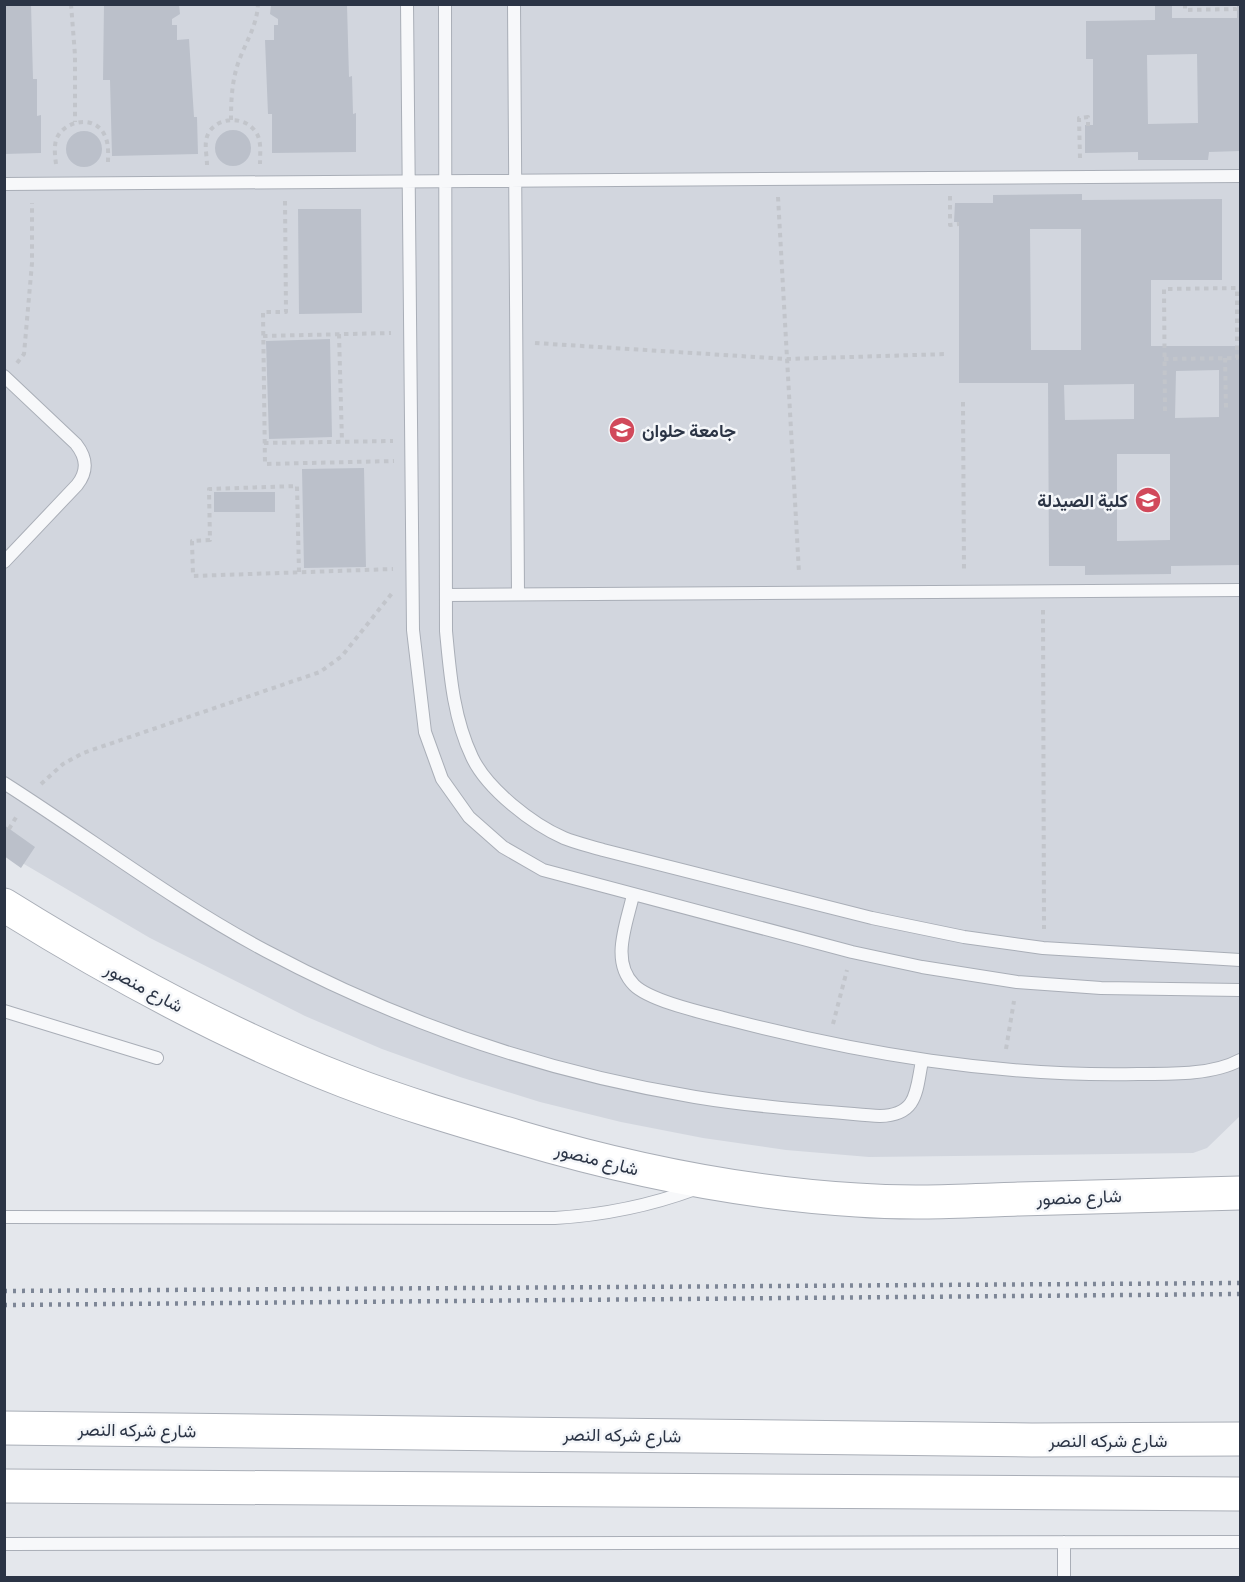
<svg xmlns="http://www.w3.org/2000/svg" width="1245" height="1582" viewBox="0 0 1245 1582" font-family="'Titillium Web',Vazirmatn,sans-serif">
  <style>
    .built { fill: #d2d6de }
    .building { fill: #bbc0ca; fill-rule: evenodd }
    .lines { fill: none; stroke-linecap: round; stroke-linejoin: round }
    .lane-casing { stroke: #a9aeb7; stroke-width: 14 }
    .secondary-casing { stroke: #a9aeb7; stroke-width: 35 }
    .path { stroke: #c2c5cb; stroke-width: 4; stroke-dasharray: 4.5 4.5; stroke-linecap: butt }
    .lane { stroke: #f7f8fa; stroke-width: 12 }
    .secondary { stroke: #fff; stroke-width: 33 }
    .rail { stroke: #7d8696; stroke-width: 4.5; stroke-dasharray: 3 6; stroke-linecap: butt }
    .labels { text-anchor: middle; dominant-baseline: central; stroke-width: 5; stroke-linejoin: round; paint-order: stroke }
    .poi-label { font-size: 18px; font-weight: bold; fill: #2b3445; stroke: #f4f6f9; text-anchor: start }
    .street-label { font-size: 18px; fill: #2b3445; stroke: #f4f6f9 }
  </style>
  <rect width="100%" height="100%" fill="#e4e7ec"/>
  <path class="built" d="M 5,5 L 1240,5 L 1240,1116 L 1207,1148 L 1193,1153 L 869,1157 L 786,1150 L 703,1138 L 621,1122 L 540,1102 L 460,1077 L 382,1049 L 305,1016 L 150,938 L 24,864 L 5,856 Z"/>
  <path class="building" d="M 4,4 L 31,4 L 33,79 L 37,79 L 37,116 L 41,115 L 41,153 L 4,154 Z
    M 104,4 L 179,4 L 180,14 L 172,19 L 172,25 L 177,25 L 177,40 L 189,39 L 194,117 L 197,117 L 198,154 L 112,156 L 110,80 L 103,80 Z
    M 1155,4 L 1172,4 L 1172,18 L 1237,18 L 1237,4 L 1240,4 L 1240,151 L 1209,152 L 1208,160 L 1138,160 L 1138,152 L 1085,153 L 1085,125 L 1093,125 L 1093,59 L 1086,59 L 1086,21 L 1155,20 ZM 1197,54 L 1198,123 L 1148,124 L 1147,55 Z
    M 271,5 L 347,5 L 349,77 L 352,76 L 353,114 L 356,113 L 356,152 L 272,153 L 272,114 L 268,114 L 265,40 L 274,40 L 274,25 L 278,25 L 278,19 L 270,14 Z
    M215 148a18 18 0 1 1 36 0a18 18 0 1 1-36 0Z
    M66 149a18 18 0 1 1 36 0a18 18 0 1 1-36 0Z
    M 1082,194 L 1082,200 L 1222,199 L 1222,280 L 1151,280 L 1151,346 L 1240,346 L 1240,565 L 1171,566 L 1171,574 L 1085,575 L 1085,566 L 1049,566 L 1048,383 L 959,383 L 959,222 L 954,222 L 955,203 L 993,203 L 993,195 ZM 1030,229 L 1081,229 L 1081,350 L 1031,350 ZM 1219,370 L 1219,417 L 1175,418 L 1176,371 ZM 1134,384 L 1134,419 L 1065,420 L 1064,385 ZM 1117,454 L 1170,454 L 1170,540 L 1117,541 Z
    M 298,209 L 361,209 L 362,313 L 299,314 Z
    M 330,339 L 332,437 L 269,439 L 266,341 Z
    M 364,468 L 366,567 L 304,568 L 302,469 Z
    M 214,492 L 275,492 L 275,512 L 214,512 Z
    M 4,825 L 35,847 L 21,868 L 4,856 Z"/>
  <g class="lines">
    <defs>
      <path id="lane" d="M 407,4 L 413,630 L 425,732 L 442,779 L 469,817 L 503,847 L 543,870 L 852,952 L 922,967 L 1017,982 L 1101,988 L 1240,990
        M 445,4 L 446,631 C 450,673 453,717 472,757 C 487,789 532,824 564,838 C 576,843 590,846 603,850 L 872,918 L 964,937 L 1043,948 L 1240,960
        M 514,4 L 518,594
        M 4,184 L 1240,176
        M 4,376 L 76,444 C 87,458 88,471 77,485 L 4,562
        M 447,595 L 1240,590
        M 4,783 C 92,839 174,902 266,951 C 401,1023 544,1072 695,1097 C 756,1107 818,1111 880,1116 C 918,1115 916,1091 922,1061
        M 633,895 C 627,923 610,961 634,985 C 650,1001 704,1013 727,1019 C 862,1054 998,1077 1138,1074 C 1170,1074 1213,1075 1240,1060
        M 4,1011 L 157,1058
        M 4,1217 L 555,1218 C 604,1215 649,1206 695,1189
        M 1064,1542 L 1064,1578
        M 4,1544 L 1240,1542"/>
      <path id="secondary" d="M 4,905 C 113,973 226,1035 345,1081 C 402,1103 460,1120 518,1137 C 629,1170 741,1193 857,1200 C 911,1204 965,1201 1019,1199 C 1093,1197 1167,1195 1240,1193
        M 4,1428 L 1032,1440 L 1240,1439
        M 4,1486 L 1240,1494"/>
    </defs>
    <use href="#lane" class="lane-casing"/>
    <use href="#secondary" class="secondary-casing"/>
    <path class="path" d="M 71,4 L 75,55 L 75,122
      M 1185,4 L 1185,10 L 1236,9 L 1236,4
      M 231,120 C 231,99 232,78 240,58 C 247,40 257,25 258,4
      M 1080,158 L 1079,118 L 1088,117 L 1088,126
      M 56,164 C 55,156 54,148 56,140 C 63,120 96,114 105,136 C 109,144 108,155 108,164
      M 207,165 C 207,158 205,148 206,141 C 209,118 242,113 255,131 C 262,139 260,153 260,164
      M 950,196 L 950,225 L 959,224
      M 778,197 L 799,573
      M 285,201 L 286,312 L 263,312 L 265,464 L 394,461
      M 339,334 L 342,442
      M 263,336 L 391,333
      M 535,343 L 787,359 L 947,354
      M 1225,358 L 1226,408
      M 1164,359 L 1237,358 L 1237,288
      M 17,363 L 24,354 L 32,263 L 32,203
      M 963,402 L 964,572
      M 1165,411 L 1164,289 L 1240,288
      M 264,443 L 393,441
      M 299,572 L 297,486 L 209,489 L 210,540 L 192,541 L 193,576 L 393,569
      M 1043,610 L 1044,929
      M 41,784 L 63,764 L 83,753 L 320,672 L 342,656 L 393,592
      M 9,829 L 18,814
      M 833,1024 L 847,970
      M 1006,1049 L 1014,1001"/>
    <use href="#lane" class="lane"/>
    <use href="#secondary" class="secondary"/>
    <path class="rail" d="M 4,1291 L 1240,1283
      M 4,1305 L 1240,1294"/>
  </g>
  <defs>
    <symbol id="university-disc" viewBox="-11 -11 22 22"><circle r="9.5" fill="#d1495b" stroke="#f4f6f9"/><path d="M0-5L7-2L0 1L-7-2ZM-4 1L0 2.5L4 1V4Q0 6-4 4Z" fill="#fff"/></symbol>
  </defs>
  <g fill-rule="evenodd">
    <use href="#university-disc" x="607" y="415" width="30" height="30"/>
    <use href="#university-disc" x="1133" y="485" width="30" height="30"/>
  </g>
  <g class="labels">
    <g class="poi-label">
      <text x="642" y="430">جامعة حلوان</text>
      <text x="1128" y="500" text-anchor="end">كلية الصيدلة</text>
    </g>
    <g class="street-label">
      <text transform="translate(144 987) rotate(28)">شارع منصور</text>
      <text transform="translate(597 1159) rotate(14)">شارع منصور</text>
      <text transform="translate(1079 1197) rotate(-2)">شارع منصور</text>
      <text transform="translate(137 1430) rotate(1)">شارع شركه النصر</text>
      <text transform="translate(622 1435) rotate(1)">شارع شركه النصر</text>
      <text x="1108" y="1440">شارع شركه النصر</text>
    </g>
  </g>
  <rect width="1245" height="1582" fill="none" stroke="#2b3445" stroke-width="12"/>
</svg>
